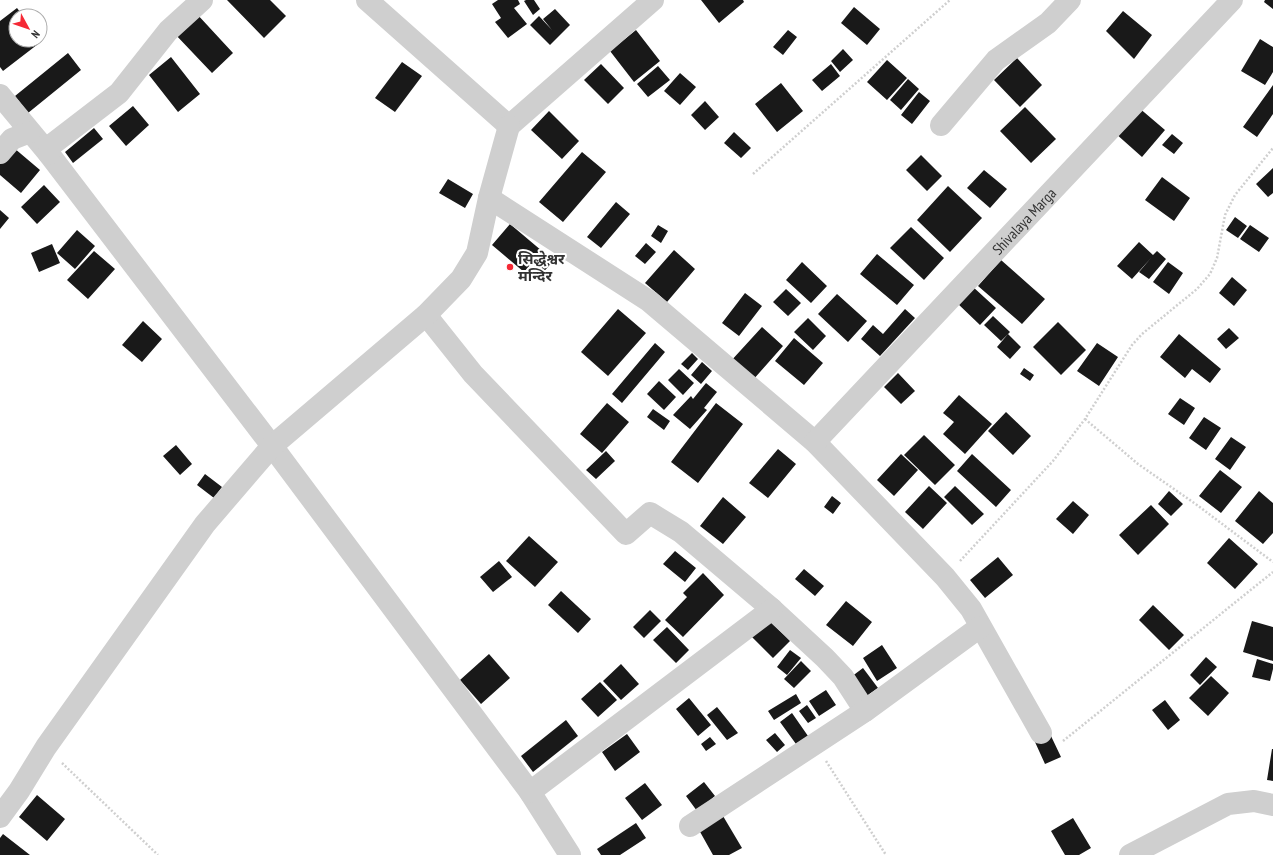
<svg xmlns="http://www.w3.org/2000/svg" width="1273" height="855" viewBox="0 0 1273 855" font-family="'PT Sans Narrow','Noto Sans Devanagari',sans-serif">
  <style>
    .building { fill: #191919 }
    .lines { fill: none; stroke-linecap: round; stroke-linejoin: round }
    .path { stroke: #cfcfcf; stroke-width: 2.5; stroke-dasharray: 2 2; stroke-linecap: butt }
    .minor { stroke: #cfcfcf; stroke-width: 22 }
    .poi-dot { fill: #f52935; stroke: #fff; stroke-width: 1.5 }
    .labels { text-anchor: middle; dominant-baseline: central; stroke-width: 4; stroke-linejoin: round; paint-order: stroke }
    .street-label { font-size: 15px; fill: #323232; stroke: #fff }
    .poi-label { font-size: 15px; font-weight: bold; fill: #323232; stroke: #fff; text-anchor: start }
  </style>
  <rect width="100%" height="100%" fill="#fff"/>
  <path class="building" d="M 227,0 L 270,0 L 286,16 L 264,38 Z
    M 498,0 L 518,0 L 520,4 L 514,8 L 527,24 L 508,38 L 495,22 L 501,18 L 492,4 Z
    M 526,0 L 534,0 L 540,9 L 533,15 L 524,1 Z
    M 701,0 L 743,0 L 744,2 L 719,23 Z
    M 1265,0 L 1273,0 L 1273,9 L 1264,2 Z
    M 854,7 L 880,29 L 867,45 L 841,23 Z
    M 17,8 L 23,16 L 16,16 L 16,40 L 40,40 L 40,38 L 42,41 L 3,71 L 0,67 L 0,21 Z
    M 555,9 L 570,25 L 550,45 L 530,25 L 539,16 L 552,30 L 543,19 Z
    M 1123,11 L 1152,35 L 1134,59 L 1106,31 Z
    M 196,13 L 233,53 L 212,73 L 174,33 Z
    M 636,30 L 660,61 L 634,82 L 610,51 Z
    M 788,30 L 797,37 L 783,55 L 773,47 Z
    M 1260,39 L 1273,47 L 1273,72 L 1265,85 L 1241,71 Z
    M 843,49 L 853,60 L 840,72 L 831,61 Z
    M 68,53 L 81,70 L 28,113 L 15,96 Z
    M 171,57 L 200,94 L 178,112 L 149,75 Z
    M 1017,58 L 1042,85 L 1020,107 L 994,80 Z
    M 887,60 L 907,78 L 887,100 L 867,82 Z
    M 402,62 L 422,76 L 395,112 L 375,98 Z
    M 601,64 L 624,88 L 608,104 L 584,80 Z
    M 831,64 L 840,76 L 822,91 L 812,80 Z
    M 658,66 L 670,80 L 648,97 L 637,84 Z
    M 680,73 L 696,87 L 680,105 L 664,91 Z
    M 908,79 L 919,89 L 901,110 L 890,100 Z
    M 781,83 L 803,111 L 777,132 L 755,104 Z
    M 1273,85 L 1273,114 L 1257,137 L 1243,127 Z
    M 919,92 L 930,101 L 912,124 L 901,115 Z
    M 705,101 L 719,117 L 705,130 L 691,115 Z
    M 133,106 L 149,125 L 126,146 L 109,126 Z
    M 1025,107 L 1056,139 L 1031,163 L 1000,131 Z
    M 1138,107 L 1165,130 L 1142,157 L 1115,133 Z
    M 549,111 L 579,141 L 562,159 L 531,130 Z
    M 94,128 L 103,139 L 73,163 L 65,152 Z
    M 734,132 L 751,148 L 741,158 L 724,143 Z
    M 1172,134 L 1183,143 L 1174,154 L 1162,145 Z
    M 14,148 L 40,170 L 21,193 L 0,175 L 0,164 Z
    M 582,152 L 606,172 L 563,222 L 539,202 Z
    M 921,155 L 942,176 L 927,191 L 906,170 Z
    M 1273,168 L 1273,193 L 1268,197 L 1256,184 Z
    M 984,170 L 1007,189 L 990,208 L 967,188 Z
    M 1162,177 L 1190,198 L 1174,221 L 1145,200 Z
    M 448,179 L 473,194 L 465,208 L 439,193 Z
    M 44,185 L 60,202 L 37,224 L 21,207 Z
    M 948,186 L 982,218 L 950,252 L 917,220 Z
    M 616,202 L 630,214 L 601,248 L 587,237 Z
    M 0,210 L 9,218 L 0,229 Z
    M 1235,217 L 1247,226 L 1238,238 L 1226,230 Z
    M 510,224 L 542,251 L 524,272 L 492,245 Z
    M 658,225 L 668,231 L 661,243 L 651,236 Z
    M 1250,225 L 1269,238 L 1259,252 L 1240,239 Z
    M 911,227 L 944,258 L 924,280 L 890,248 Z
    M 77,230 L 95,246 L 75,269 L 57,253 Z
    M 1139,242 L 1153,255 L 1157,251 L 1166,259 L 1149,279 L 1139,272 L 1151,258 L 1132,279 L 1117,266 Z
    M 646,243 L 656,252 L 645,264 L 635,256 Z
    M 52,244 L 60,263 L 39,272 L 31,253 Z
    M 674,250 L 695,269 L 667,302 L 645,283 Z
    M 94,251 L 115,269 L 88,299 L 67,280 Z
    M 546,253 L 554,260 L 540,276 L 532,269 Z
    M 877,254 L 914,285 L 897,305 L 860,274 Z
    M 1001,260 L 1045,299 L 1022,324 L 978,286 Z
    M 802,262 L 827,286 L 811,303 L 786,280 Z
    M 1168,262 L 1183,273 L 1169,294 L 1153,282 Z
    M 1232,277 L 1247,290 L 1234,306 L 1219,293 Z
    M 972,286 L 996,308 L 980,325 L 956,302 Z
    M 786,289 L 801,303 L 788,316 L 773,302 Z
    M 745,293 L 762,306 L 739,336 L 722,323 Z
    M 837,294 L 867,321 L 848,342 L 818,314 Z
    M 618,309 L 646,333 L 608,376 L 581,352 Z
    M 905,309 L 915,318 L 880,356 L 861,339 L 873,325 L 883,334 Z
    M 993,316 L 1010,332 L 1001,341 L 984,325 Z
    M 808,318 L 826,336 L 813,350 L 794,332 Z
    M 143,321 L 162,339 L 142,362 L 122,345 Z
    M 1058,322 L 1086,350 L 1061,375 L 1033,347 Z
    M 762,327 L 783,346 L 752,381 L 730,362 Z
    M 1229,328 L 1239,338 L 1226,349 L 1217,339 Z
    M 1008,334 L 1021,347 L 1010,359 L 997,347 Z
    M 1179,334 L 1221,369 L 1210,383 L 1192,369 L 1185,378 L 1160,357 Z
    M 794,338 L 823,363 L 804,385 L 775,361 Z
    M 655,343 L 665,352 L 622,403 L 612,394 Z
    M 1097,343 L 1118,357 L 1099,386 L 1077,371 Z
    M 692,353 L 698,359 L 688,370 L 681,364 Z
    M 702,362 L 712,371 L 701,384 L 691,375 Z
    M 1024,368 L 1034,375 L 1030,381 L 1020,374 Z
    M 679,369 L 694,383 L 683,395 L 668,380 Z
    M 898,373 L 915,391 L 901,404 L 884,387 Z
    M 659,381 L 676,397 L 664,410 L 647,394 Z
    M 706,383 L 717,392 L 704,408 L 707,410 L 690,429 L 673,415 L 691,396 L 693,399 Z
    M 959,395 L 992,424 L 965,454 L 943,434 L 954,422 L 943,413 Z
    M 1180,398 L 1195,408 L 1184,425 L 1168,414 Z
    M 607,403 L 629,422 L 602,453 L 580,434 Z
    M 716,403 L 743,424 L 698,483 L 671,462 Z
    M 653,409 L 670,421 L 664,430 L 647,417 Z
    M 1006,412 L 1031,436 L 1013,455 L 988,431 Z
    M 1204,417 L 1221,428 L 1206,450 L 1189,438 Z
    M 924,435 L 955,465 L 935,485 L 904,455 Z
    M 1231,437 L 1246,447 L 1230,470 L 1215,459 Z
    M 176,445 L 192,464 L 180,475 L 163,456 Z
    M 778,449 L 796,464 L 768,498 L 749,483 Z
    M 606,451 L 615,461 L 596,479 L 586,470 Z
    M 901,454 L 918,470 L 894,496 L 877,480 Z
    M 972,454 L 1011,490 L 996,507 L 957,471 Z
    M 1220,470 L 1242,487 L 1221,513 L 1199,496 Z
    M 205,474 L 222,487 L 214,498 L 197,485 Z
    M 929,486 L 947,503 L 923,529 L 905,512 Z
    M 955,486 L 984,514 L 972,525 L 944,497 Z
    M 1169,491 L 1183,504 L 1171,516 L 1158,504 Z
    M 1259,491 L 1273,503 L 1273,533 L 1263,544 L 1235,521 Z
    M 832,496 L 841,503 L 833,514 L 824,507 Z
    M 723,497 L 746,517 L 723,544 L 700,526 Z
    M 1073,501 L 1089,515 L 1073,534 L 1056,519 Z
    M 1151,505 L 1169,524 L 1138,555 L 1119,535 Z
    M 529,536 L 558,562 L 535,587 L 506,561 Z
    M 1229,538 L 1258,564 L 1235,589 L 1207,563 Z
    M 675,551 L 696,568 L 685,582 L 663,564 Z
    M 998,557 L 1013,575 L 985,598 L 970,580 Z
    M 499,561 L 512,577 L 493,592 L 480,577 Z
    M 804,569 L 824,586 L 815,596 L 795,579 Z
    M 703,573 L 724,595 L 683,637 L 665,620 L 687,597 L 693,603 L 683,593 Z
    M 561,591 L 591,619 L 578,633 L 548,605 Z
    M 846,601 L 872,622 L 853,646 L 826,625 Z
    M 1153,605 L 1184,635 L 1169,650 L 1139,620 Z
    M 650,610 L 661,621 L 644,638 L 633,627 Z
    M 768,619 L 790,641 L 773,658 L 751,636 Z
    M 1252,621 L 1273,627 L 1273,661 L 1243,652 Z
    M 667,627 L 689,650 L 676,663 L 653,640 Z
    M 882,645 L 897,668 L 877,681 L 863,658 Z
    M 790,650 L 801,658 L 787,675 L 777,667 Z
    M 489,654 L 510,678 L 481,704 L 460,680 Z
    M 1206,657 L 1217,667 L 1200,685 L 1190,675 Z
    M 1257,659 L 1273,664 L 1273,669 L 1270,681 L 1252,677 Z
    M 801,661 L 811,671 L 794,688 L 784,679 Z
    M 621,664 L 639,684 L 621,700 L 603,681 Z
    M 863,668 L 878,688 L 865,697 L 851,677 Z
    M 1211,676 L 1229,693 L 1208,716 L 1189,698 Z
    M 600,682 L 617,700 L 598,717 L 581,699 Z
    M 826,690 L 836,705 L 819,716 L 809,701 Z
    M 796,694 L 801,703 L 774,720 L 768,711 Z
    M 689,698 L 711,725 L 698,736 L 676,709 Z
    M 1165,700 L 1180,720 L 1168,730 L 1152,710 Z
    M 807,705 L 816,718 L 808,723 L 799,711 Z
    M 717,707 L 738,733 L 727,740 L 707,715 Z
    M 792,713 L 808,736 L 796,744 L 780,722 Z
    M 566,720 L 578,736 L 533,772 L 521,756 Z
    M 775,733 L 785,745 L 777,752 L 766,740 Z
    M 627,734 L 640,752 L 615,771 L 602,752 Z
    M 1051,736 L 1061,757 L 1045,764 L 1035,742 Z
    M 710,737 L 716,744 L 706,751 L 701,744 Z
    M 1272,749 L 1273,749 L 1273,781 L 1267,780 Z
    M 704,782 L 715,796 L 697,811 L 686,796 Z
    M 645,783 L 662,805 L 642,820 L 625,798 Z
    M 37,795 L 65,819 L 47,841 L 19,817 Z
    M 723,816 L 742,848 L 729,855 L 713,855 L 699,830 Z
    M 1073,818 L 1091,848 L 1079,855 L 1065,855 L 1051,831 Z
    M 636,823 L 646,838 L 620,855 L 601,855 L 597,849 Z
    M 3,834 L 30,855 L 0,855 L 0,838 Z"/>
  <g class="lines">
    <path class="path" d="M 753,174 L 950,0
      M 1085,419 L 1138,464 L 1197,505 L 1273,562
      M 960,561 L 1053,461 L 1085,419 L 1132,345 L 1142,334 L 1197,289 L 1210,274 L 1217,258 L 1225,215 L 1235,195 L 1273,148
      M 1063,741 L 1273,572
      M 826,761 L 886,855
      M 62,763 L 158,855"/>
    <g class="minor">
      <path d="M 367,0 L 509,126 L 653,0"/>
      <path d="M 0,95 L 49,154 L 272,446 L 530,792 L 570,855"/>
      <path d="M 941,125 L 996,60 L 1048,23 L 1070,0"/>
      <path d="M 0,153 L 12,139 L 30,132"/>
      <path d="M 49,154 L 50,146 L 119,93 L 168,31 L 202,0"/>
      <path d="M 489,198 L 649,301 L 815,442 L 945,577 L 971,609 L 1041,733"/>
      <path d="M 426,315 L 473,374 L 626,534 L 650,513 L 681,532 L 772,609 L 825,658 L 843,677 L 865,711"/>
      <path id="s1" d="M 815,442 L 1232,0"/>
      <path d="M 530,792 L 772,609"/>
      <path d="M 0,817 L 19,791 L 46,747 L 205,524 L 272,446 L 426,315 L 461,279 L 477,253 L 489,198 L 509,126"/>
      <path d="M 690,826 L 865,711 L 980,627"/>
      <path d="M 1130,855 L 1228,804 L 1254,801 L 1273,805"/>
    </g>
  </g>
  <circle class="poi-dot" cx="510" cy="267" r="4"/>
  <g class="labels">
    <g class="street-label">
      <text stroke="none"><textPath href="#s1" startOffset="304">Shivalaya Marga</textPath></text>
    </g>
    <g class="poi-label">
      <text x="518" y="258">सिद्धेश्वर<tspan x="518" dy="17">मन्दिर</tspan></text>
    </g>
  </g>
  <g transform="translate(28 28) rotate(130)"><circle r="19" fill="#ffffff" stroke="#adadad"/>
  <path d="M0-3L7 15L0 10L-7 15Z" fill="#f52935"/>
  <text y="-6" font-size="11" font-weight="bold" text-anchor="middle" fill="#323232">N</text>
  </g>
</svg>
